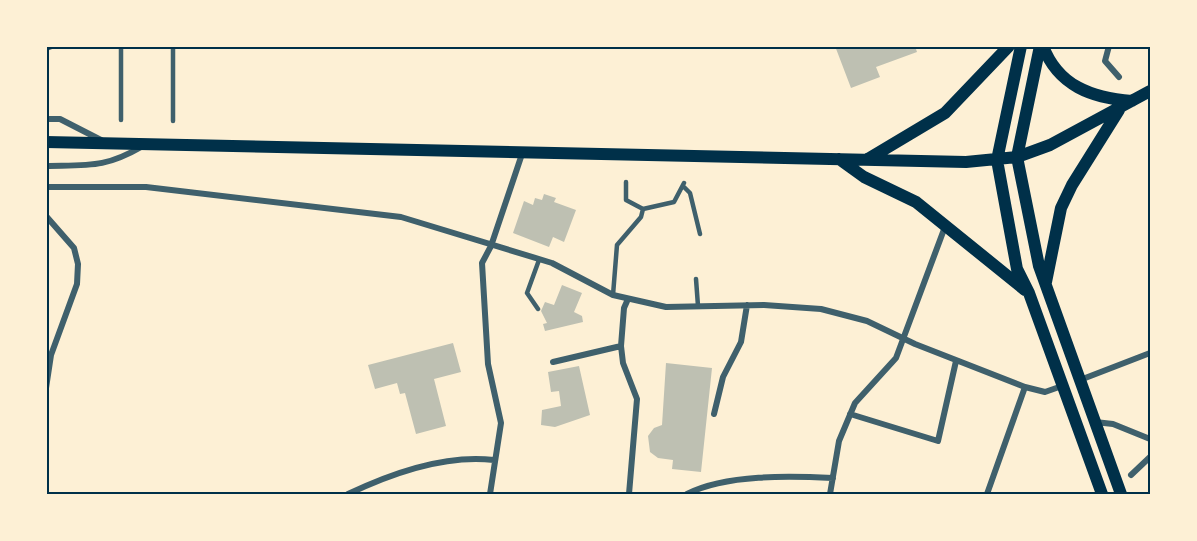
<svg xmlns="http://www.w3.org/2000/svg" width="1197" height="541" viewBox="0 0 1197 541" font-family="Signika,sans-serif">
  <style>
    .building { fill: #bec0b2 }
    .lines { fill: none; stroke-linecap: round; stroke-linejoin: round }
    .service { stroke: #3f606c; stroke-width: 4.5 }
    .minor { stroke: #3f606c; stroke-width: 6 }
    .secondary { stroke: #003049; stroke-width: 12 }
    .neatline { fill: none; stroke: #003049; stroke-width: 2 }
  </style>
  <rect width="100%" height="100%" fill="#fdf0d5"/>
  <path class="building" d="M 835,46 L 915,46 L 917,52 L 876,67 L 880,77 L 851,88 Z
    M 544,194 L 556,198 L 554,202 L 576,210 L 564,242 L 553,237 L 549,247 L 513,233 L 524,201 L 533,205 L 535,198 L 542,200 Z
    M 562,285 L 582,293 L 574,312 L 582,316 L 583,322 L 545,331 L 543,324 L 547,323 L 541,311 L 545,302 L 554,305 Z
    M 453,343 L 461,372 L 434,379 L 446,426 L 416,434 L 405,393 L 400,394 L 397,383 L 375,389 L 368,365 Z
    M 666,363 L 712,368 L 701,472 L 672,469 L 673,460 L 658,458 L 650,452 L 648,436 L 654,428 L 662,425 Z
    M 579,366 L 590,415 L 555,427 L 541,425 L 542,410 L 561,406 L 559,391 L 551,392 L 548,372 Z"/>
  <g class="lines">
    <path class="service" d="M 173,46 L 173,121
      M 46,49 L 54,46
      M 121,120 L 121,46
      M 626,182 L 626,200 L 643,209
      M 684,187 L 690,193 L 700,234
      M 696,279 L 698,306
      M 613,295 L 617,245 L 641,217 L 643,209 L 674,202 L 684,183
      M 538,309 L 527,293 L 539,260"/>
    <path class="minor" d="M 1109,46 L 1105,61 L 1119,77
      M 46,119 L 60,119 L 101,140
      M 46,166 C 90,165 105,168 143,146
      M 46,187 L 146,187 L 401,217 L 552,263 L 613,295 L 666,307 L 764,305 L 821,309 L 867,321 L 915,344 L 1025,387 L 1045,392 L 1062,386
      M 46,216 L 74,248 L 78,264 L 77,284 L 51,355 L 46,388
      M 628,299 L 624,308 L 621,346 L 623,363 L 637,399 L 629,494
      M 553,362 L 621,346
      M 1080,380 L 1150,353
      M 714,414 L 723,377 L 741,342 L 747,305
      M 850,414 L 938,441 L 956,361
      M 1095,422 L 1113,424 L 1150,439
      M 1131,475 L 1150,457
      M 348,494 C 392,473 445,454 494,460
      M 490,494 L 501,423 L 488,364 L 482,263 L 491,246 L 523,151
      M 687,494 C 726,474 790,476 833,478
      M 830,494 L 839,441 L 855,403 L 896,358 L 946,224
      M 987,494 L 1025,387"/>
    <path class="secondary" d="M 1021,46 L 997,160 L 1017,269 L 1029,293 L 1102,494
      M 1040,46 L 1017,157 L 1039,266 L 1121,494
      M 1043,46 C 1058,86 1092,98 1132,101
      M 46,142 L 966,162 L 1017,157 L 1050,145 L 1150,91
      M 839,159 L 864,177 L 916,202 L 1025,290
      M 868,159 L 945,113 L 1009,46
      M 1046,282 L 1061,208 L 1072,185 L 1119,110"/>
  </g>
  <rect width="1197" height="541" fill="none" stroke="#fdf0d5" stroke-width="96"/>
  <rect x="48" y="48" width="1101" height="445" class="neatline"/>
</svg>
